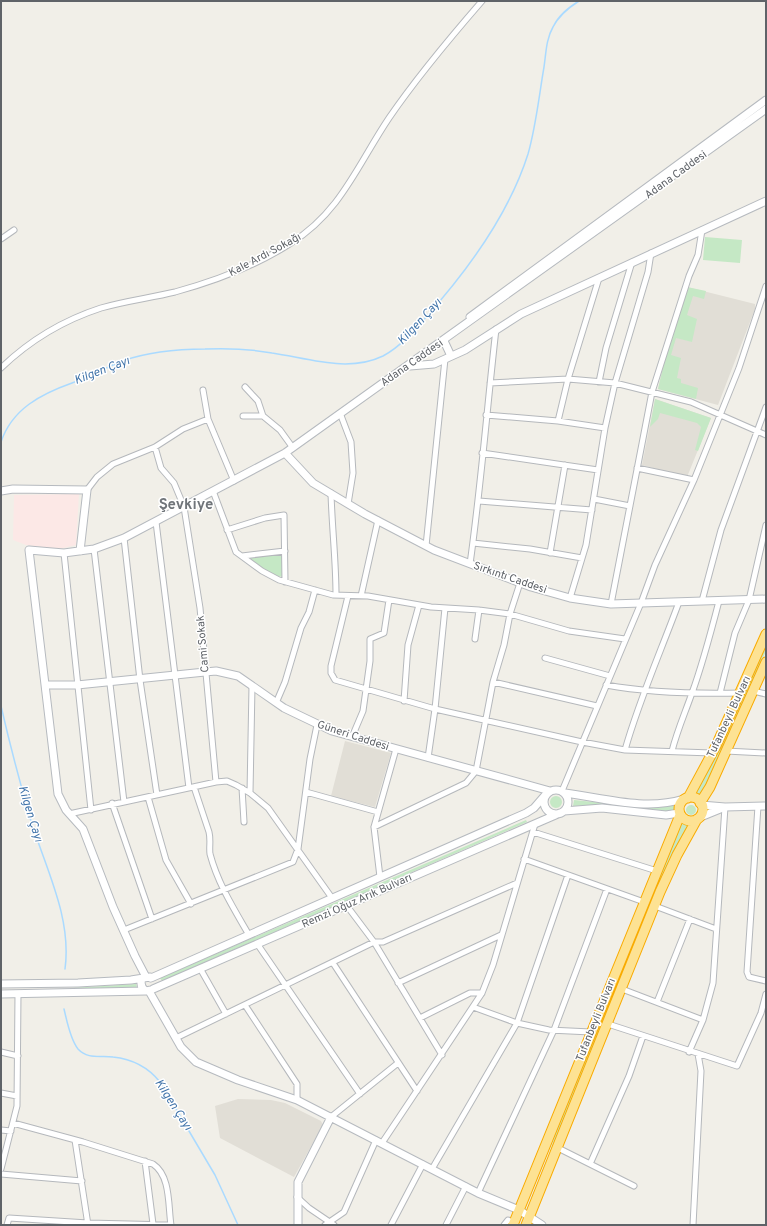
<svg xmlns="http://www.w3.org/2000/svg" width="767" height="1226" viewBox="0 0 767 1226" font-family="Overpass,sans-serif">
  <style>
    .education { fill: #e1ded6 }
    .medical { fill: #fce8e6 }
    .green { fill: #c5e8c5 }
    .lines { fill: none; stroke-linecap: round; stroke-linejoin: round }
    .stream { stroke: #aadaff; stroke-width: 1.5 }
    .street-casing { stroke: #b5b8bc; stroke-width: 7 }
    .secondary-casing { stroke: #b6babf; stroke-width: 9 }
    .highway-casing { stroke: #f9ab00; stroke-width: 11 }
    .street { stroke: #fff; stroke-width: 5 }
    .secondary { stroke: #fff; stroke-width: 7 }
    .highway { stroke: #fde293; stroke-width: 9 }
    .labels { text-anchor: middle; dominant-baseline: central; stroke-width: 3; stroke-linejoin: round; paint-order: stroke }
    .street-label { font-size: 11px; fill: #5f6368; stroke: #fff }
    .water-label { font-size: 12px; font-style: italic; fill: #4174aa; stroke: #fff }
    .district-label { font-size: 15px; font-weight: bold; fill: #70757a; stroke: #fff }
  </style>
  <rect width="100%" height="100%" fill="#f1efe8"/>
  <path class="education" d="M 687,287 L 755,304 L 755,309 L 718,405 L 658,389 L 666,355 Z
    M 655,399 L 711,418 L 687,477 L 642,465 Z
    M 345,741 L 391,753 L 375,807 L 331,796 Z
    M 238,1099 L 271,1100 L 285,1103 L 321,1121 L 323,1125 L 294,1177 L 220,1138 L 215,1106 Z"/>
  <path class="medical" d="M 79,494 L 76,545 L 59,549 L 26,545 L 13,540 L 14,495 Z"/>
  <path class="green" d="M 705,237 L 742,240 L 740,263 L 703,260 Z
    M 687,287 L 706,291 L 704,299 L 693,296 L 687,315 L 697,319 L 692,342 L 676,338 L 671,355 L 681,358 L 677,378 L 681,379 L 681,383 L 698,388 L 696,399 L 658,389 L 666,355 Z
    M 655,399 L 711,418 L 698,451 L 695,450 L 701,427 L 697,423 L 660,413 L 658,419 L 650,427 Z
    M 282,554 L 283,577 L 272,575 L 248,557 Z
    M 766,644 L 766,651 L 702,796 L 696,794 Z
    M550 802a6 6 0 1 1 12 0a6 6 0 1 1-12 0Z
    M 574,800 L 653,808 L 678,805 L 676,813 L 598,805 L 573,806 Z
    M686 810a5 5 0 1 1 10 0a5 5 0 1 1-10 0Z
    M 526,820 L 527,822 L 162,981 L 160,978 Z
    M 681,822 L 688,825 L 675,850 L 528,1210 L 527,1210 L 549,1155 L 560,1119 Z
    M 136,984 L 137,988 L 70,990 L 70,988 Z"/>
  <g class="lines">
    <path class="stream" d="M 1,442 C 12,409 41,394 72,383 C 89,377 105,368 122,361 C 148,352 177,349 205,349 C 227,348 250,349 272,353 C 307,358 348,373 383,356 C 400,347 414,331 426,317 C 468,270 509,214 528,154 C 536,126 539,96 544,67 C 546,54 546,39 553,27 C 559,15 568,8 579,1
      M 1,706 C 10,745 20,783 31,821 C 46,869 72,918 65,969
      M 64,1009 C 67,1021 70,1039 78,1049 C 88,1060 101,1055 113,1057 C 132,1059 148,1067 160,1082 L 215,1175 L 238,1225"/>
    <defs>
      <path id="street" d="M 1,239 L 14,230
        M 1,368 C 29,341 64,320 101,308 C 125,301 150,298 175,292 C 215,281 256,266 291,243 C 341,212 358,164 389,118 C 417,77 449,39 482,1
        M 599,382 L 606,348 L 632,262
        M 490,383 L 568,379 L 615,383 L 691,402 L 766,435
        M 245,387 L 258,401 L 263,416
        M 203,390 L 208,419 L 234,481
        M 340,413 L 351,442 L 353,473 L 348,504
        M 486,415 L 558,421 L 605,428
        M 243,416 L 263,416 L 280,430 L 293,448
        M 558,421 L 568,379 L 599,278
        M 155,447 L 161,468 L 174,483 L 184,507 L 200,608 L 216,782
        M 482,453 L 598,470
        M 637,468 L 694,480
        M 87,490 L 97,477 L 113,464 L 155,447 L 183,429 L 208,419
        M 213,491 L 236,552 L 262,571 L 279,580 L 333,595 L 368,596 L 431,607 L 479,610 L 510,614 L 569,631 L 625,639
        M 331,493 C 332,528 336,561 336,595
        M 594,499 L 630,506
        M 479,501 L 592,510
        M 156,522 L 189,788
        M 227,530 L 265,518 L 284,515 L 285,582
        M 124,538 L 140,680 L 157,795
        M 473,543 L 530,549 L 582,558
        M 426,546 L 445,359
        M 94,549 L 124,802
        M 64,553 L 91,810
        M 550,553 L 565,465
        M 242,556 L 285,551
        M 470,564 C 481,486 487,408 496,329
        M 348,596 L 331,666 L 331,673 L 335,680 L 435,709 L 582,742 L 625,750 L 712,753
        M 361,596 L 378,520
        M 570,598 L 586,545 L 605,428 L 615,383 L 648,272 L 651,253
        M 702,601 L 721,530 L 766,407
        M 611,604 L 652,392 L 689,276 L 698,255 L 702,230
        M 475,639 L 479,610
        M 545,658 L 610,676
        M 493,682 L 597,706
        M 606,685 C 650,693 695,694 740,693
        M 753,691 L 766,694
        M 720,693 L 735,633 L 749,600 L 766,525
        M 404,701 L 408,645 L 419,605
        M 276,703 L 285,682 L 301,628 L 309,612 L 315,590
        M 352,737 L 363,711 L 370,661 L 370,639 L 384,633 L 389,600
        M 625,750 C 639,700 661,651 679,602
        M 672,751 C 677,731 685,713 692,693 C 703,663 711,632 719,601
        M 726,751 L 766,753
        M 428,758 L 435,709 L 445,608
        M 194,787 L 209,832 C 211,840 209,847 210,854 C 218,884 234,909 249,935
        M 242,788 L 244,822
        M 562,791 L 641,603 L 655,565 L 694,480 L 739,368 L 766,286
        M 306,792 L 378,812
        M 250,793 L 252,686
        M 148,797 L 166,860 L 191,904
        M 112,803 L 152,919
        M 758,806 L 747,972 L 749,977 L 766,981
        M 69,814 L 216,782 L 227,781 L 236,785 L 250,793 L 268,808 L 332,898
        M 374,827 L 466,783 L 476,771 L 493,682 L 504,645 L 510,614 L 520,583
        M 533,832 L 657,871
        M 524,859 L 644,902
        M 380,877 L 374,827 L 396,749
        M 347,906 L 374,942 L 442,1055
        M 655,906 L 716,929
        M 124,930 L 293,862 L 298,849 L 310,759 L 317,725
        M 258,945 L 360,1094
        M 333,963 L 417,1091
        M 201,970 L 226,1014
        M 398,983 L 501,935
        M 622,989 L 703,1020
        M 657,1002 L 690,919
        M 245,1005 L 297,1084 L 297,1100
        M 473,1007 L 517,1023 L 549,1030 L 591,1032
        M 420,1018 L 470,993 L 482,993
        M 608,1024 L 737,1066 L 761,1013 L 766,994
        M 176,1038 L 374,942 L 383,942 L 517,883
        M 1,1052 L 18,1056
        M 689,1052 L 703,1020 L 713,983 L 725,807
        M 1,1093 L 17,1096
        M 331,1117 L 398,1063
        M 13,1123 L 83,1142 L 153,1164 C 171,1176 168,1206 171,1225
        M 1,1130 L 11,1131
        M 75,1140 L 88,1225
        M 382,1143 L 482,993 L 493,965 L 535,824
        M 558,1148 L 634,1186
        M 145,1161 L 153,1224
        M 590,1164 L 629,1076 L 643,1036
        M 1,1169 L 17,1106 L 18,994
        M 432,1169 L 517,1023 L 568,875
        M 1,1174 L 82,1181
        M 478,1193 L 554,1030 L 607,889
        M 297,1197 L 309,1208 L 334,1225
        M 7,1225 L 9,1218 L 88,1223 L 171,1225
        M 325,1225 L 344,1212 L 376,1140
        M 391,1225 L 423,1164
        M 446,1225 L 466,1186
        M 504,1225 L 508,1220 L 514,1223
        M 693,1225 L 701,1071 L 698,1054"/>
      <path id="secondary" d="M 470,317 L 766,100
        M 444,341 L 451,356
        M 410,366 L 434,364 L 465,350 L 521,314 L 766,201
        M 285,453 L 313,483 L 365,514 L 434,550 L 531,587 L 570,598 L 611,604 L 766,599
        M 1,491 L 13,489 L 87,490 L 80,551
        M 45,685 L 77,685 L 205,672 L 216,671 L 238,676 L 284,708 L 332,731 L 550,791
        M544 802a12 12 0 1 1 24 0a12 12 0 1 1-24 0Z
        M 565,793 C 604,798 645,811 684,799
        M 701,805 L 725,807 L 766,806
        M 564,811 L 602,808 L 666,815 L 679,813
        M 698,818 L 725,807
        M 146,977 L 135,956 L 113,907 L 83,829 L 66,810 L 58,794 L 29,550 L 64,553 L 94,549 L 124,538 L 285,453 L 766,109
        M 151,978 L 526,813 L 534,808 L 547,793
        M 142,979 C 140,984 141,988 146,991 L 151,990
        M 1,984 L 78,983 L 131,980 L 150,977
        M 153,989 L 560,813
        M 149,991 L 181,1047 L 196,1062 L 238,1080 L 297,1100 L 478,1193 L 519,1210 L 542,1225
        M 1,994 L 146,991
        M 298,1225 L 298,1182 L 331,1117"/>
      <path id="highway" d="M679 809a12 12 0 1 1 24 0a12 12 0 1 1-24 0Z
        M 688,798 L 716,746 L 766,634
        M 700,803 L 710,787 L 766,662
        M 513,1225 L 680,815
        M 526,1225 L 660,892 L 677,855 L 697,819"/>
    </defs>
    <use href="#street" class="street-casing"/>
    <use href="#secondary" class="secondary-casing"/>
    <use href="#highway" class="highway-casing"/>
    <use href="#street" class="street"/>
    <use href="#secondary" class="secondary"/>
    <use href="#highway" class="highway"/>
  </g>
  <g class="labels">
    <g class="street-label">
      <text transform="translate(676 175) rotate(-36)">Adana Caddesi</text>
      <text transform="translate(265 255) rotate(-28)">Kale Ardı Sokağı</text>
      <text transform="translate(412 363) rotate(-35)">Adana Caddesi</text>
      <text transform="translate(510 578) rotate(19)">Sırkıntı Caddesi</text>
      <text transform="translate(203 644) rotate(-95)">Cami Sokak</text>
      <text transform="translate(729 717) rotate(-65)">Tufanbeyli Bulvarı</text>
      <text transform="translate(353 736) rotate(18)">Güneri Caddesi</text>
      <text transform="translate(357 901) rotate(-24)">Remzi Oğuz Arık Bulvarı</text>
      <text transform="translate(596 1020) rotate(-68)">Tufanbeyli Bulvarı</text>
    </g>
    <g class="water-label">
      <text transform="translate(420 322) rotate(-47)">Kilgen Çayı</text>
      <text transform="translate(102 371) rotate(-21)">Kilgen Çayı</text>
      <text transform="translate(30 814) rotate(73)">Kilgen Çayı</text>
      <text transform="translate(173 1105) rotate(57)">Kilgen Çayı</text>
    </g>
    <g class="district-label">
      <text x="186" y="505">Şevkiye</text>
    </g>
  </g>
  <rect width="767" height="1226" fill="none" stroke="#5f6368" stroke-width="4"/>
</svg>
